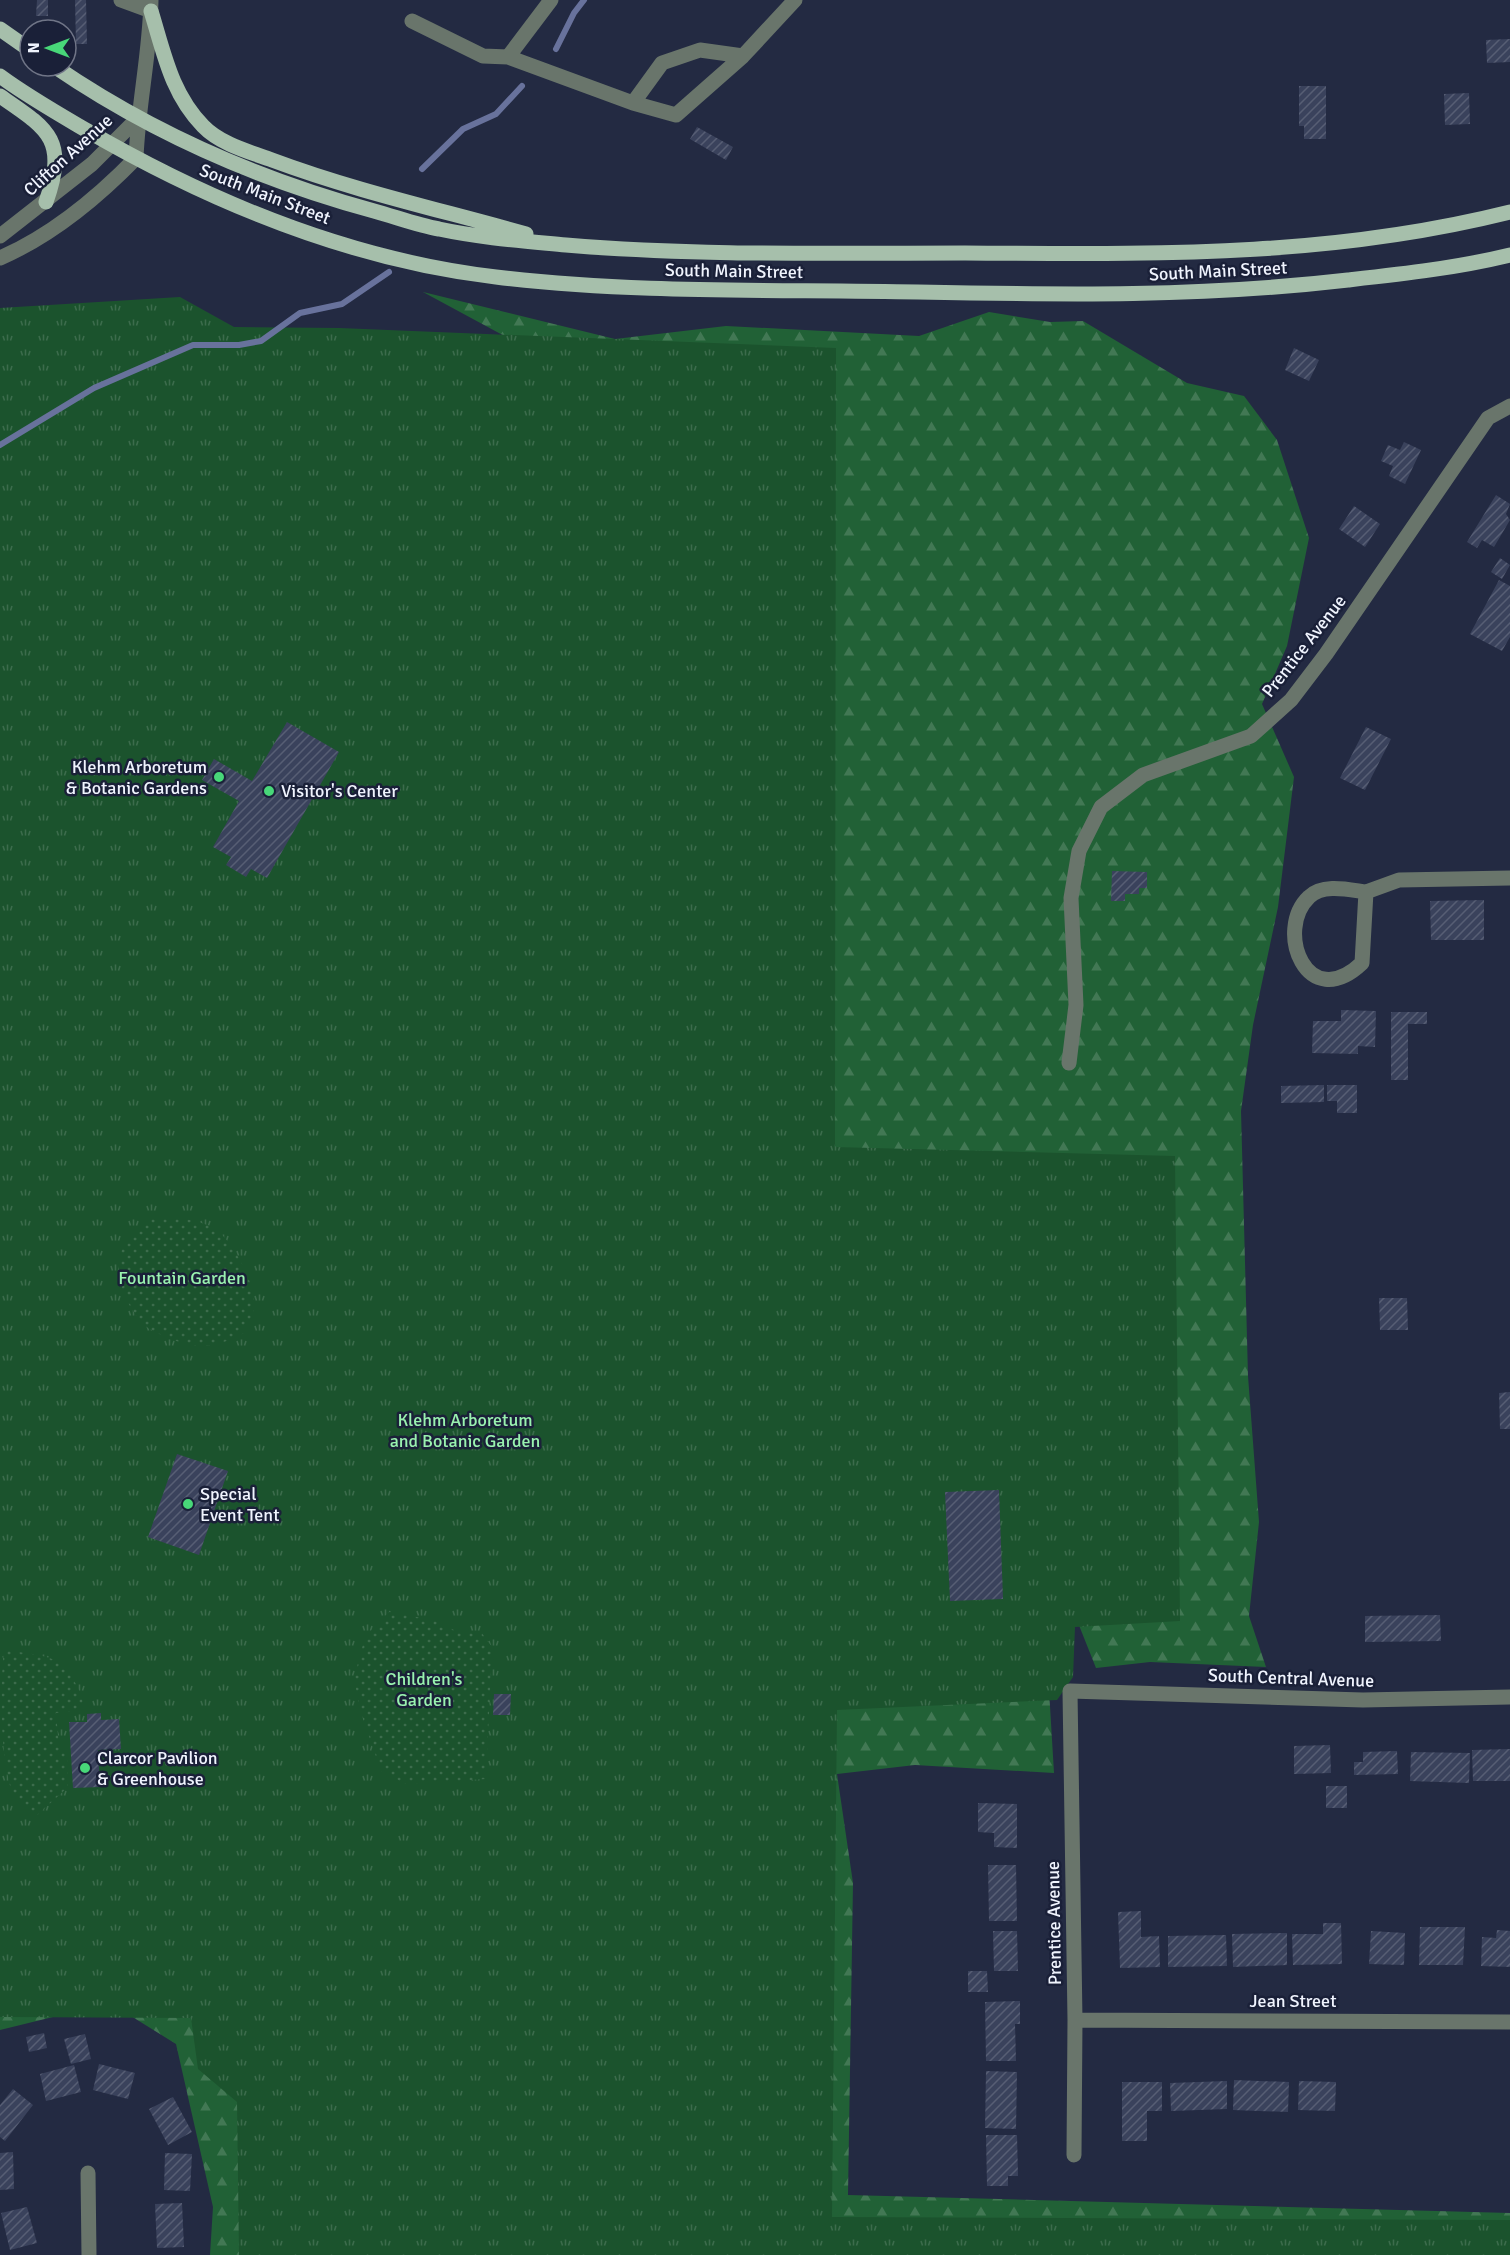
<svg xmlns="http://www.w3.org/2000/svg" width="1510" height="2255" viewBox="0 0 1510 2255" font-family="Signika,sans-serif">
  <style>
    .forest { fill: url(#forest-firs) }
    .park { fill: url(#park-tufts) }
    .garden { fill: url(#garden-dots) }
    .lines { fill: none; stroke-linecap: round; stroke-linejoin: round }
    .stream { stroke: #68729c; stroke-width: 6 }
    .building { fill: url(#building-hatch) }
    .minor { stroke: #69756b; stroke-width: 15 }
    .major { stroke: #a6bfab; stroke-width: 15 }
    .poi-dot { fill: #48d779; stroke: #1a2038; stroke-width: 2 }
    .labels { text-anchor: middle; dominant-baseline: central; stroke-width: 5; stroke-linejoin: round; paint-order: stroke }
    .street-label { font-size: 18px; fill: #f0f4fe; stroke: #1a2038 }
    .poi-label { font-size: 18px; fill: #f0f4fe; stroke: #1a2038; text-anchor: start }
    .park-label { font-size: 18px; fill: #99f2af; stroke: #1a2038 }
  </style>
  <defs>
    <pattern id="forest-firs" width="22" height="20" patternUnits="userSpaceOnUse" patternTransform="scale(1.5)"><rect width="22" height="20" fill="#216136"/><path d="M5 1l3.5 6h-7zM16 11l3.5 6h-7z" fill="#427854"/></pattern>
    <pattern id="park-tufts" width="24" height="20" patternUnits="userSpaceOnUse" patternTransform="scale(1.5)"><rect width="24" height="20" fill="#1b532d"/><path d="M3 7l-1-3M5 7V3M7 7l1-3M15 17l-1-3M17 17v-4M19 17l1-3" fill="none" stroke="#3c6c4c"/></pattern>
    <pattern id="garden-dots" width="8" height="8" patternUnits="userSpaceOnUse" patternTransform="scale(1.5)"><rect width="8" height="8" fill="#1b532d"/><path d="M2 2h.1M6 6h.1" fill="none" stroke="#3c6c4c" stroke-width="1.8" stroke-linecap="round"/></pattern>
    <pattern id="building-hatch" width="6" height="6" patternUnits="userSpaceOnUse" patternTransform="scale(1.5)"><rect width="6" height="6" fill="#3a425c"/><path d="M-1 1l2-2M0 6l6-6M5 7l2-2" fill="none" stroke="#575e74"/></pattern>
  </defs>
  <rect width="100%" height="100%" fill="#232a42"/>
  <path class="forest" d="M 423,292 L 615,339 L 726,326 L 919,336 L 989,312 L 1050,322 L 1083,321 L 1187,383 L 1244,396 L 1277,440 L 1309,538 L 1287,646 L 1262,704 L 1294,777 L 1278,907 L 1253,1025 L 1241,1111 L 1248,1376 L 1259,1522 L 1249,1616 L 1266,1667 L 1150,1662 L 1096,1668 L 1063,1585 L 1048,1673 L 1054,1773 L 915,1765 L 837,1774 L 853,1883 L 848,2195 L 1510,2213 L 1510,2255 L 210,2255 L 213,2207 L 176,2044 L 110,2003 L 0,2030 L 0,1789 L 521,345 Z"/>
  <path class="park" d="M 180,297 L 234,327 L 339,328 L 836,348 L 835,1147 L 1175,1156 L 1180,1621 L 1075,1627 L 1073,1677 L 1057,1700 L 837,1710 L 832,2217 L 1510,2220 L 1510,2255 L 239,2255 L 237,2102 L 198,2069 L 191,2018 L 0,2017 L 0,308 Z"/>
  <path class="garden" d="M 175,1217 C 190,1220 207,1222 219,1232 C 235,1246 256,1285 254,1307 C 254,1315 247,1325 244,1333 C 230,1340 213,1348 196,1346 C 184,1345 150,1332 142,1323 C 120,1297 107,1259 133,1233 C 138,1228 145,1221 152,1219 C 159,1217 168,1218 175,1217 Z
    M 389,1612 L 433,1620 L 456,1631 L 481,1632 L 492,1647 L 486,1779 L 406,1784 L 381,1771 L 360,1710 L 354,1678 L 365,1637 Z
    M 4,1650 C 19,1653 38,1653 52,1659 C 69,1667 83,1692 84,1710 L 56,1713 L 59,1747 L 67,1747 L 68,1787 L 34,1818 C 27,1809 16,1799 11,1789 C 0,1752 0,1689 4,1650 Z"/>
  <g class="lines">
    <path class="stream" d="M 556,49 L 574,13 L 584,0
      M 422,169 L 463,129 L 496,114 L 522,86
      M 0,445 L 94,388 L 193,345 L 239,345 L 261,341 L 300,313 L 342,304 L 389,272"/>
  </g>
  <path class="building" d="M 37,0 L 48,0 L 48,16 L 36,16 Z
    M 75,0 L 86,0 L 87,44 L 76,44 Z
    M 1510,39 L 1510,62 L 1487,63 L 1486,40 Z
    M 1299,86 L 1326,86 L 1326,139 L 1304,139 L 1304,126 L 1299,126 Z
    M 1469,93 L 1470,124 L 1445,125 L 1444,94 Z
    M 697,127 L 733,147 L 726,160 L 690,139 Z
    M 1294,348 L 1319,360 L 1309,381 L 1285,370 Z
    M 1404,442 L 1421,450 L 1405,484 L 1389,476 L 1393,466 L 1381,461 L 1388,445 L 1400,450 Z
    M 1496,495 L 1510,504 L 1506,514 L 1510,520 L 1494,547 L 1482,540 L 1477,548 L 1467,542 Z
    M 1354,506 L 1380,524 L 1365,547 L 1339,529 Z
    M 1500,558 L 1510,565 L 1502,579 L 1491,572 Z
    M 1499,580 L 1510,586 L 1510,637 L 1502,651 L 1470,634 Z
    M 287,722 L 339,752 L 267,878 L 251,869 L 246,877 L 226,865 L 231,857 L 213,847 L 239,801 L 202,780 L 214,759 L 252,781 Z
    M 1366,727 L 1391,739 L 1365,790 L 1340,778 Z
    M 1112,871 L 1147,872 L 1147,888 L 1139,888 L 1139,894 L 1125,894 L 1125,901 L 1111,901 Z
    M 1484,900 L 1484,940 L 1431,940 L 1430,901 Z
    M 1341,1010 L 1376,1011 L 1375,1047 L 1358,1046 L 1358,1054 L 1312,1053 L 1313,1021 L 1341,1021 Z
    M 1391,1012 L 1427,1012 L 1427,1024 L 1408,1024 L 1408,1080 L 1391,1080 Z
    M 1324,1085 L 1324,1102 L 1281,1103 L 1281,1086 Z
    M 1327,1085 L 1357,1085 L 1357,1113 L 1337,1113 L 1337,1101 L 1327,1101 Z
    M 1379,1298 L 1407,1298 L 1408,1330 L 1380,1330 Z
    M 1510,1392 L 1510,1429 L 1500,1429 L 1499,1393 Z
    M 177,1454 L 228,1471 L 199,1555 L 148,1537 Z
    M 999,1490 L 1003,1599 L 950,1601 L 945,1492 Z
    M 1440,1615 L 1441,1641 L 1365,1642 L 1365,1616 Z
    M 494,1694 L 511,1694 L 510,1715 L 493,1715 Z
    M 101,1713 L 101,1720 L 119,1719 L 121,1749 L 98,1750 L 100,1787 L 73,1788 L 69,1722 L 87,1722 L 87,1714 Z
    M 1330,1745 L 1331,1773 L 1294,1774 L 1294,1746 Z
    M 1510,1749 L 1510,1781 L 1473,1781 L 1472,1750 Z
    M 1397,1751 L 1398,1774 L 1354,1775 L 1354,1762 L 1363,1762 L 1363,1752 Z
    M 1411,1752 L 1470,1753 L 1469,1783 L 1410,1781 Z
    M 1326,1786 L 1347,1786 L 1347,1808 L 1326,1808 Z
    M 978,1803 L 1017,1804 L 1017,1848 L 994,1847 L 994,1833 L 978,1832 Z
    M 988,1865 L 1016,1865 L 1017,1921 L 989,1921 Z
    M 1141,1911 L 1141,1937 L 1159,1936 L 1160,1967 L 1120,1968 L 1118,1912 Z
    M 1323,1923 L 1341,1923 L 1342,1964 L 1293,1965 L 1292,1934 L 1323,1934 Z
    M 1420,1927 L 1465,1927 L 1463,1965 L 1419,1965 Z
    M 1497,1930 L 1510,1931 L 1510,1967 L 1481,1966 L 1482,1937 L 1496,1938 Z
    M 993,1931 L 1017,1931 L 1018,1971 L 994,1971 Z
    M 1371,1931 L 1405,1933 L 1404,1965 L 1369,1964 Z
    M 1287,1933 L 1287,1965 L 1233,1967 L 1232,1934 Z
    M 1226,1935 L 1227,1966 L 1168,1967 L 1168,1936 Z
    M 968,1971 L 987,1971 L 988,1992 L 968,1992 Z
    M 1020,2001 L 1020,2024 L 1015,2024 L 1016,2061 L 986,2061 L 985,2002 Z
    M 44,2033 L 47,2048 L 29,2052 L 26,2037 Z
    M 85,2034 L 91,2059 L 71,2064 L 64,2039 Z
    M 99,2064 L 135,2073 L 128,2099 L 93,2090 Z
    M 74,2065 L 81,2092 L 46,2101 L 40,2074 Z
    M 986,2071 L 1017,2072 L 1016,2129 L 985,2128 Z
    M 1234,2080 L 1289,2082 L 1288,2112 L 1233,2110 Z
    M 1227,2081 L 1227,2109 L 1171,2111 L 1170,2083 Z
    M 1299,2081 L 1336,2082 L 1335,2111 L 1298,2110 Z
    M 1122,2082 L 1162,2082 L 1162,2111 L 1147,2111 L 1147,2141 L 1122,2141 Z
    M 13,2089 L 33,2105 L 5,2141 L 0,2137 L 0,2105 Z
    M 173,2097 L 192,2132 L 168,2145 L 149,2109 Z
    M 986,2135 L 1017,2135 L 1018,2176 L 1008,2176 L 1008,2186 L 987,2186 Z
    M 13,2152 L 14,2189 L 0,2190 L 0,2153 Z
    M 165,2153 L 192,2154 L 190,2191 L 164,2190 Z
    M 182,2203 L 184,2247 L 157,2248 L 155,2204 Z
    M 27,2207 L 37,2243 L 10,2250 L 1,2213 Z"/>
  <g class="lines">
    <path class="minor" d="M 121,0 L 151,11
      M 551,0 L 508,57 L 633,103 L 676,115 L 743,56 L 795,0
      M 412,21 L 483,56 L 508,57
      M 633,103 L 662,63 L 700,50 L 743,56
      M 0,236 L 92,164 L 137,119
      M 0,258 C 51,236 97,198 136,158 C 138,105 150,54 151,0
      M 1366,892 C 1350,890 1323,883 1309,897 C 1274,930 1307,1015 1362,963 L 1366,892 L 1399,880 L 1510,878
      M 1069,1063 L 1076,1005 L 1071,898 L 1079,851 L 1101,807 L 1143,775 L 1251,736 L 1291,700 L 1326,654 L 1488,418 L 1510,406
      M 1075,2020 L 1510,2022
      M 1074,2155 L 1075,2020 L 1070,1691 L 1363,1700 L 1510,1697
      M 88,2173 L 89,2255"/>
    <path class="major" d="M 151,11 C 164,53 171,93 203,126 C 220,144 250,152 272,160 C 355,191 441,210 526,234
      M 0,29 L 30,50
      M 54,66 C 152,133 260,180 374,211 C 396,217 417,225 439,229 C 481,238 524,241 566,245 C 698,256 832,253 965,253 C 1152,254 1326,258 1510,212
      M 0,76 C 27,96 57,113 86,130 C 212,203 350,260 496,277 C 636,294 777,289 918,292 C 1064,295 1202,297 1348,280 C 1402,274 1457,268 1510,255
      M 0,96 C 48,129 68,139 46,202"/>
  </g>
  <g class="poi-dot">
    <circle cx="219" cy="777" r="6"/>
    <circle cx="269" cy="791" r="6"/>
    <circle cx="188" cy="1504" r="6"/>
    <circle cx="85" cy="1768" r="6"/>
  </g>
  <g class="labels">
    <g class="street-label">
      <text transform="translate(68 155) rotate(-42)">Clifton Avenue</text>
      <text transform="translate(265 194) rotate(21)">South Main Street</text>
      <text transform="translate(734 271) rotate(1)">South Main Street</text>
      <text transform="translate(1218 271) rotate(-3)">South Main Street</text>
      <text transform="translate(1304 646) rotate(-52)">Prentice Avenue</text>
      <text transform="translate(1291 1678) rotate(2)">South Central Avenue</text>
      <text transform="translate(1054 1923) rotate(-91)">Prentice Avenue</text>
      <text x="1293" y="2001">Jean Street</text>
    </g>
    <g class="poi-label">
      <text x="207" y="767" text-anchor="end">Klehm Arboretum<tspan x="207" dy="21">&amp; Botanic Gardens</tspan></text>
      <text x="281" y="791">Visitor's Center</text>
      <text x="200" y="1494">Special<tspan x="200" dy="21">Event Tent</tspan></text>
      <text x="97" y="1758">Clarcor Pavilion<tspan x="97" dy="21">&amp; Greenhouse</tspan></text>
    </g>
    <g class="park-label">
      <text x="182" y="1278">Fountain Garden</text>
      <text x="465" y="1420">Klehm Arboretum<tspan x="465" dy="21">and Botanic Garden</tspan></text>
      <text x="424" y="1679">Children's<tspan x="424" dy="21">Garden</tspan></text>
    </g>
  </g>
  <g transform="translate(48 48) rotate(270)"><circle r="28" fill="#1a2038" stroke="#707587" stroke-width="1.5"/>
  <path d="M0-4.5L10 22L0 15L-10 22Z" fill="#48d779"/>
  <text y="-9" font-size="16" font-weight="bold" text-anchor="middle" fill="#f0f4fe">N</text>
  </g>
</svg>
